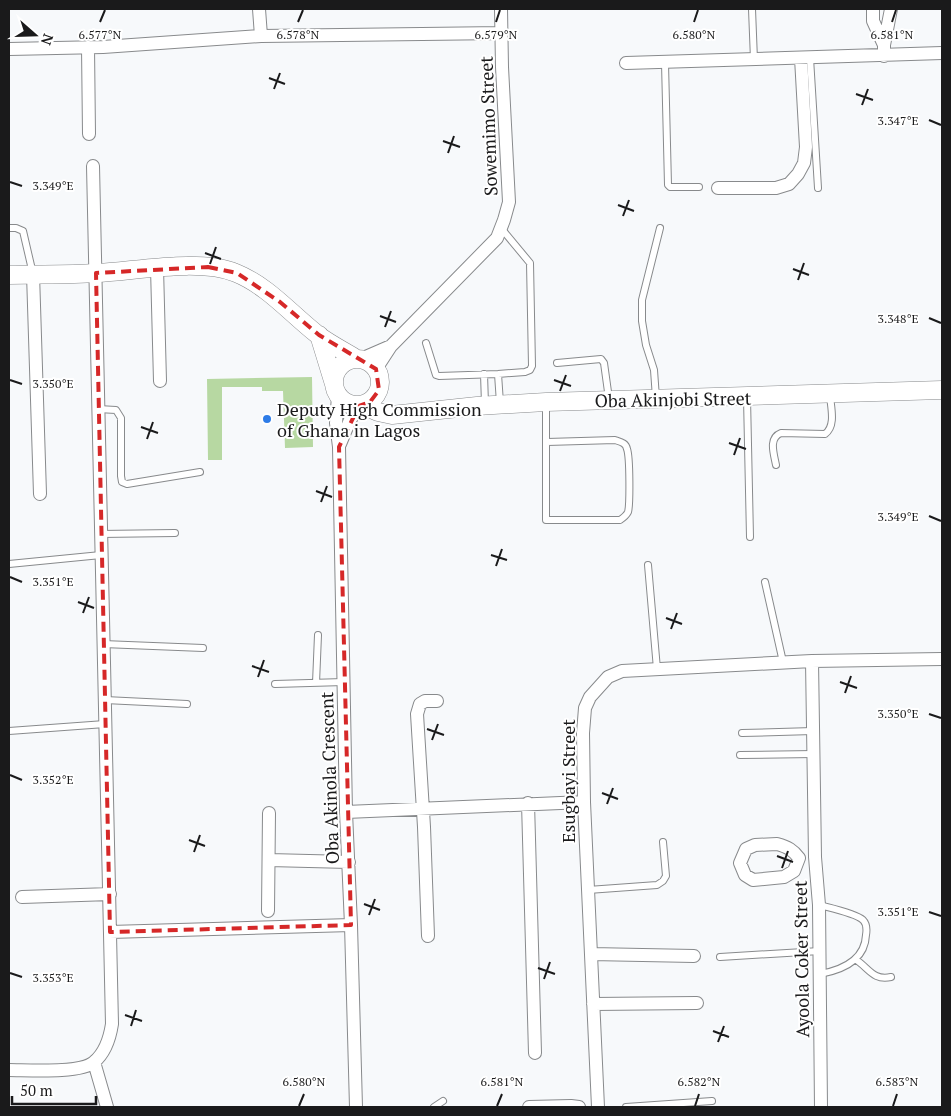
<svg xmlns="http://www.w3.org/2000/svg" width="951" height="1116" viewBox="0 0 951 1116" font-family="'PT Serif',serif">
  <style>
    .green { fill: #b7d8a2 }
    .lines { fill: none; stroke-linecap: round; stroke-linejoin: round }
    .lane-casing { stroke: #888a8c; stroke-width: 8 }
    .street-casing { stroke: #888a8c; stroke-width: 14 }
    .secondary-casing { stroke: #888a8c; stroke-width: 19 }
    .lane { stroke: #fff; stroke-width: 6 }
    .street { stroke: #fff; stroke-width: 12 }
    .secondary { stroke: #fff; stroke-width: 18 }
    .marked { fill: none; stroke: #d62828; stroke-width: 4; stroke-dasharray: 10 6; stroke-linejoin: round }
    .ticks { fill: none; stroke: #1a1a1b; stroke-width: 2 }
    .poi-dot { fill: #2e7ce7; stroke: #fff; stroke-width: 2 }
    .labels { text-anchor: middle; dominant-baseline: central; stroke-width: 4; stroke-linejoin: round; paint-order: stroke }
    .street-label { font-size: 18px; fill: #1a1a1b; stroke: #fff }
    .poi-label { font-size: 18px; fill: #1a1a1b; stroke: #fff; text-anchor: start }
    .ticks-label { font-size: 12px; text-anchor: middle; fill: #1a1a1b; stroke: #fff; stroke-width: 4; stroke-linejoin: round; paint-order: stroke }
  </style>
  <rect width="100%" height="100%" fill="#f7f9fb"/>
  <path class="green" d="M 312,377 L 313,447 L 285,448 L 283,391 L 262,391 L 262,387 L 222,387 L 222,460 L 208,460 L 207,379 Z"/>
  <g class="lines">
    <defs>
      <path id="lane" d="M 752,9 L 754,60
        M 810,58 L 818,188
        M 665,63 L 668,185 L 670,187 L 699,187
        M 9,228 L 16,228 L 23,231 L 33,274
        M 426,343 L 436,375 L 439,376 L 498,374 L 525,372 L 530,370 L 532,366 L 530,263 L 501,228
        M 557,363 L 601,359 L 604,363 L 609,399
        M 484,374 L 485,404
        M 498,374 L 500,403
        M 656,398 L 654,370 L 646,345 L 642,321 L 642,300 L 660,228
        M 747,398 L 750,537
        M 546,404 L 546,520 L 620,520 C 623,518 626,516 628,512 C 630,505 630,457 627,449 C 626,443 621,442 615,440 L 547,442
        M 98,409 L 116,410 L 121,418 L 121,476 L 122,482 L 127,484 L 200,472
        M 776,465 C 774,454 768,438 781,433 L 825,434 C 836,426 831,408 830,396
        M 100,534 L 175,533
        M 9,564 L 101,555
        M 648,565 L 657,669
        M 765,582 L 783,662
        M 103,644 L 203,648
        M 316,683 L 318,635
        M 275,684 L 344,682
        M 105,700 L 187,704
        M 9,731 L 105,724
        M 742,733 L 813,731
        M 740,755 L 814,754
        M 588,890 L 657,885 L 663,881 L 666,876 L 663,842
        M 819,905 C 830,908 855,913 863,920 C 867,924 867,929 866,935 C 865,960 842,970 820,974
        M 720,957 L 820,951
        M 855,959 C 869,968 873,981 891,977
        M 434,1107 L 443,1101
        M 626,1107 L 712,1101"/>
      <path id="street" d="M 259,9 L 261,36
        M 873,9 L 873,21 L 884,45
        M 88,47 L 89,134
        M 9,49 L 103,47 L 261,36 L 502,33
        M 884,56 L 884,45 L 891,9
        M 626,63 L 942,53
        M 718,188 L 776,188 L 789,184 L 798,174 L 804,163 L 806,147 L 801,58
        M 157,268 L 160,381
        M 33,274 L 40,494
        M 361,359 L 391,346
        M 376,369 L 391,346 L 497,238 L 504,220 L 509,202 L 502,67 L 501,9
        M 338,396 L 336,423 L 339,447 L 346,812 L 351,925 L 356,1107
        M 340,444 L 350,420 L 360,406
        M 812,661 L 815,857 L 819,905 L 821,1107
        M 528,803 L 535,1053
        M 346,812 L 584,802
        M 777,844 C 788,847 793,850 799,858 L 794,871 L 784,877 L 753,880 L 745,875 L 740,863 L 746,849 L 755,845 Z
        M 269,860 L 349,862
        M 22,897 L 110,894
        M 268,911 L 269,813
        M 110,932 L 351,925
        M 428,936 L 424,827 L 417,714 L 420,704 L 425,701 L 437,701
        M 591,954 L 694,956
        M 593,1004 L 697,1003
        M 94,1062 L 107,1107
        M 9,1070 C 27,1070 80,1074 94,1062 C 105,1053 110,1037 112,1024 L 93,166
        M 529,1107 L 571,1106 L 579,1107
        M 598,1107 L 584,802 L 583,733 L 585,708 L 590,697 L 608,677 L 622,671 L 812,661 L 942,659"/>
      <path id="secondary" d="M 9,275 C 38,274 67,275 96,273 C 137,271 199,258 236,273 C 268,286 291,314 318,335 C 330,344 344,351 357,359
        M 319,335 L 334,384
        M334 382a23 23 0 1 1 46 0a23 23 0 1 1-46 0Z
        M 362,405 L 378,412 L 392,415 L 477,406 L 546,402 L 942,390"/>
    </defs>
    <use href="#lane" class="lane-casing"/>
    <use href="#street" class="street-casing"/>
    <use href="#secondary" class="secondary-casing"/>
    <use href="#lane" class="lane"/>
    <use href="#street" class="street"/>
    <use href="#secondary" class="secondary"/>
  </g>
  <path class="marked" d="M 208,267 L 237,273 L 280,302 L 319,335 L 376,369 L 379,390 L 370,402 L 359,406 L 339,447 L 351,925 L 110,932 L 96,273 Z"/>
  <path class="ticks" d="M 100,22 L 105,10M 298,22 L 303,10M 496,22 L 500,10M 694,22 L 698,10M 892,22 L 896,10M 269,78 L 285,84M 274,89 L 280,73M 856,94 L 873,100M 862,105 L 868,89M 929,120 L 941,125M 443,141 L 460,147M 448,153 L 454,136M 10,182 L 22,186M 618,205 L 634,211M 623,216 L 629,200M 205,253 L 221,259M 210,264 L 216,247M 793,269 L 809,275M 798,280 L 804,263M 380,316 L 396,322M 929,318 L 941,323M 385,327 L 391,311M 10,380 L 22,384M 554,380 L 571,386M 560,391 L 566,375M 141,427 L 158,433M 147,439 L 153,422M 729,443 L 746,449M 734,455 L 740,438M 316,491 L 332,497M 321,502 L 327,486M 929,516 L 941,521M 491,555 L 507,560M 496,566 L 502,549M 10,577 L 22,582M 78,602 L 94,608M 83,613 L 89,597M 666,618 L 682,624M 671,629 L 677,613M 252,666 L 269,672M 258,677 L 264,660M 840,682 L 857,688M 845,693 L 851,676M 929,714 L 941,718M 427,729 L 444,735M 432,740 L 438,724M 10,775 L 22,780M 602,793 L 618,799M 607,804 L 613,788M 189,840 L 205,846M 194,852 L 200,835M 777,856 L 793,862M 782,868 L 788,851M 364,904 L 380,910M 929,912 L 941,916M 369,915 L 375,899M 538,968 L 555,974M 10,973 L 22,977M 544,979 L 550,962M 125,1015 L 142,1021M 131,1026 L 136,1010M 713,1031 L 729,1037M 718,1042 L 724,1026M 299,1106 L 304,1094M 497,1106 L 502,1094M 695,1106 L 699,1094M 893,1106 L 897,1094"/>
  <circle class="poi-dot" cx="267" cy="419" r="5"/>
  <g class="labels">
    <g class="street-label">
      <text transform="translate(488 126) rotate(-92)">Sowemimo Street</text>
      <text transform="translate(673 399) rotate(-1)">Oba Akinjobi Street</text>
      <text transform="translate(329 778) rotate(-92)">Oba Akinola Crescent</text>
      <text transform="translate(568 781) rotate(-90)">Esugbayi Street</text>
      <text transform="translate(801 959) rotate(-91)">Ayoola Coker Street</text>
    </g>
    <g class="poi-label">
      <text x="277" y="409">Deputy High Commission<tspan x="277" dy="21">of Ghana in Lagos</tspan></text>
    </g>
  </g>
  <g class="ticks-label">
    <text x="100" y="39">6.577°N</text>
    <text x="298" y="39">6.578°N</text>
    <text x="496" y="39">6.579°N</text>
    <text x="694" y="39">6.580°N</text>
    <text x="892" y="39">6.581°N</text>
    <text x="898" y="125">3.347°E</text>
    <text x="53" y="190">3.349°E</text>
    <text x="898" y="323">3.348°E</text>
    <text x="53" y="388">3.350°E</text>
    <text x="898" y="521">3.349°E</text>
    <text x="53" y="586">3.351°E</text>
    <text x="898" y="718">3.350°E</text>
    <text x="53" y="784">3.352°E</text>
    <text x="898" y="916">3.351°E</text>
    <text x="53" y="982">3.353°E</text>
    <text x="304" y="1086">6.580°N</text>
    <text x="502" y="1086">6.581°N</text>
    <text x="699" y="1086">6.582°N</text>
    <text x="897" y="1086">6.583°N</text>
  </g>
  <rect width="951" height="1116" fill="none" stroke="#1a1a1b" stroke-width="20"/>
  <g transform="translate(35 35) rotate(110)" stroke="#ffffff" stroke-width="4" paint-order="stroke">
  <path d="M0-4L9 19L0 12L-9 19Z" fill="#1a1a1b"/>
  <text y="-8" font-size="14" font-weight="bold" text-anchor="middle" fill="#1a1a1b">N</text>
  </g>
  <path d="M12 1096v8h84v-8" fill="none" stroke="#1a1a1b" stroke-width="2.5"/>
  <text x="20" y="1096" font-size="15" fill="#1a1a1b" stroke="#ffffff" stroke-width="4" paint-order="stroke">50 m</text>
</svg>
